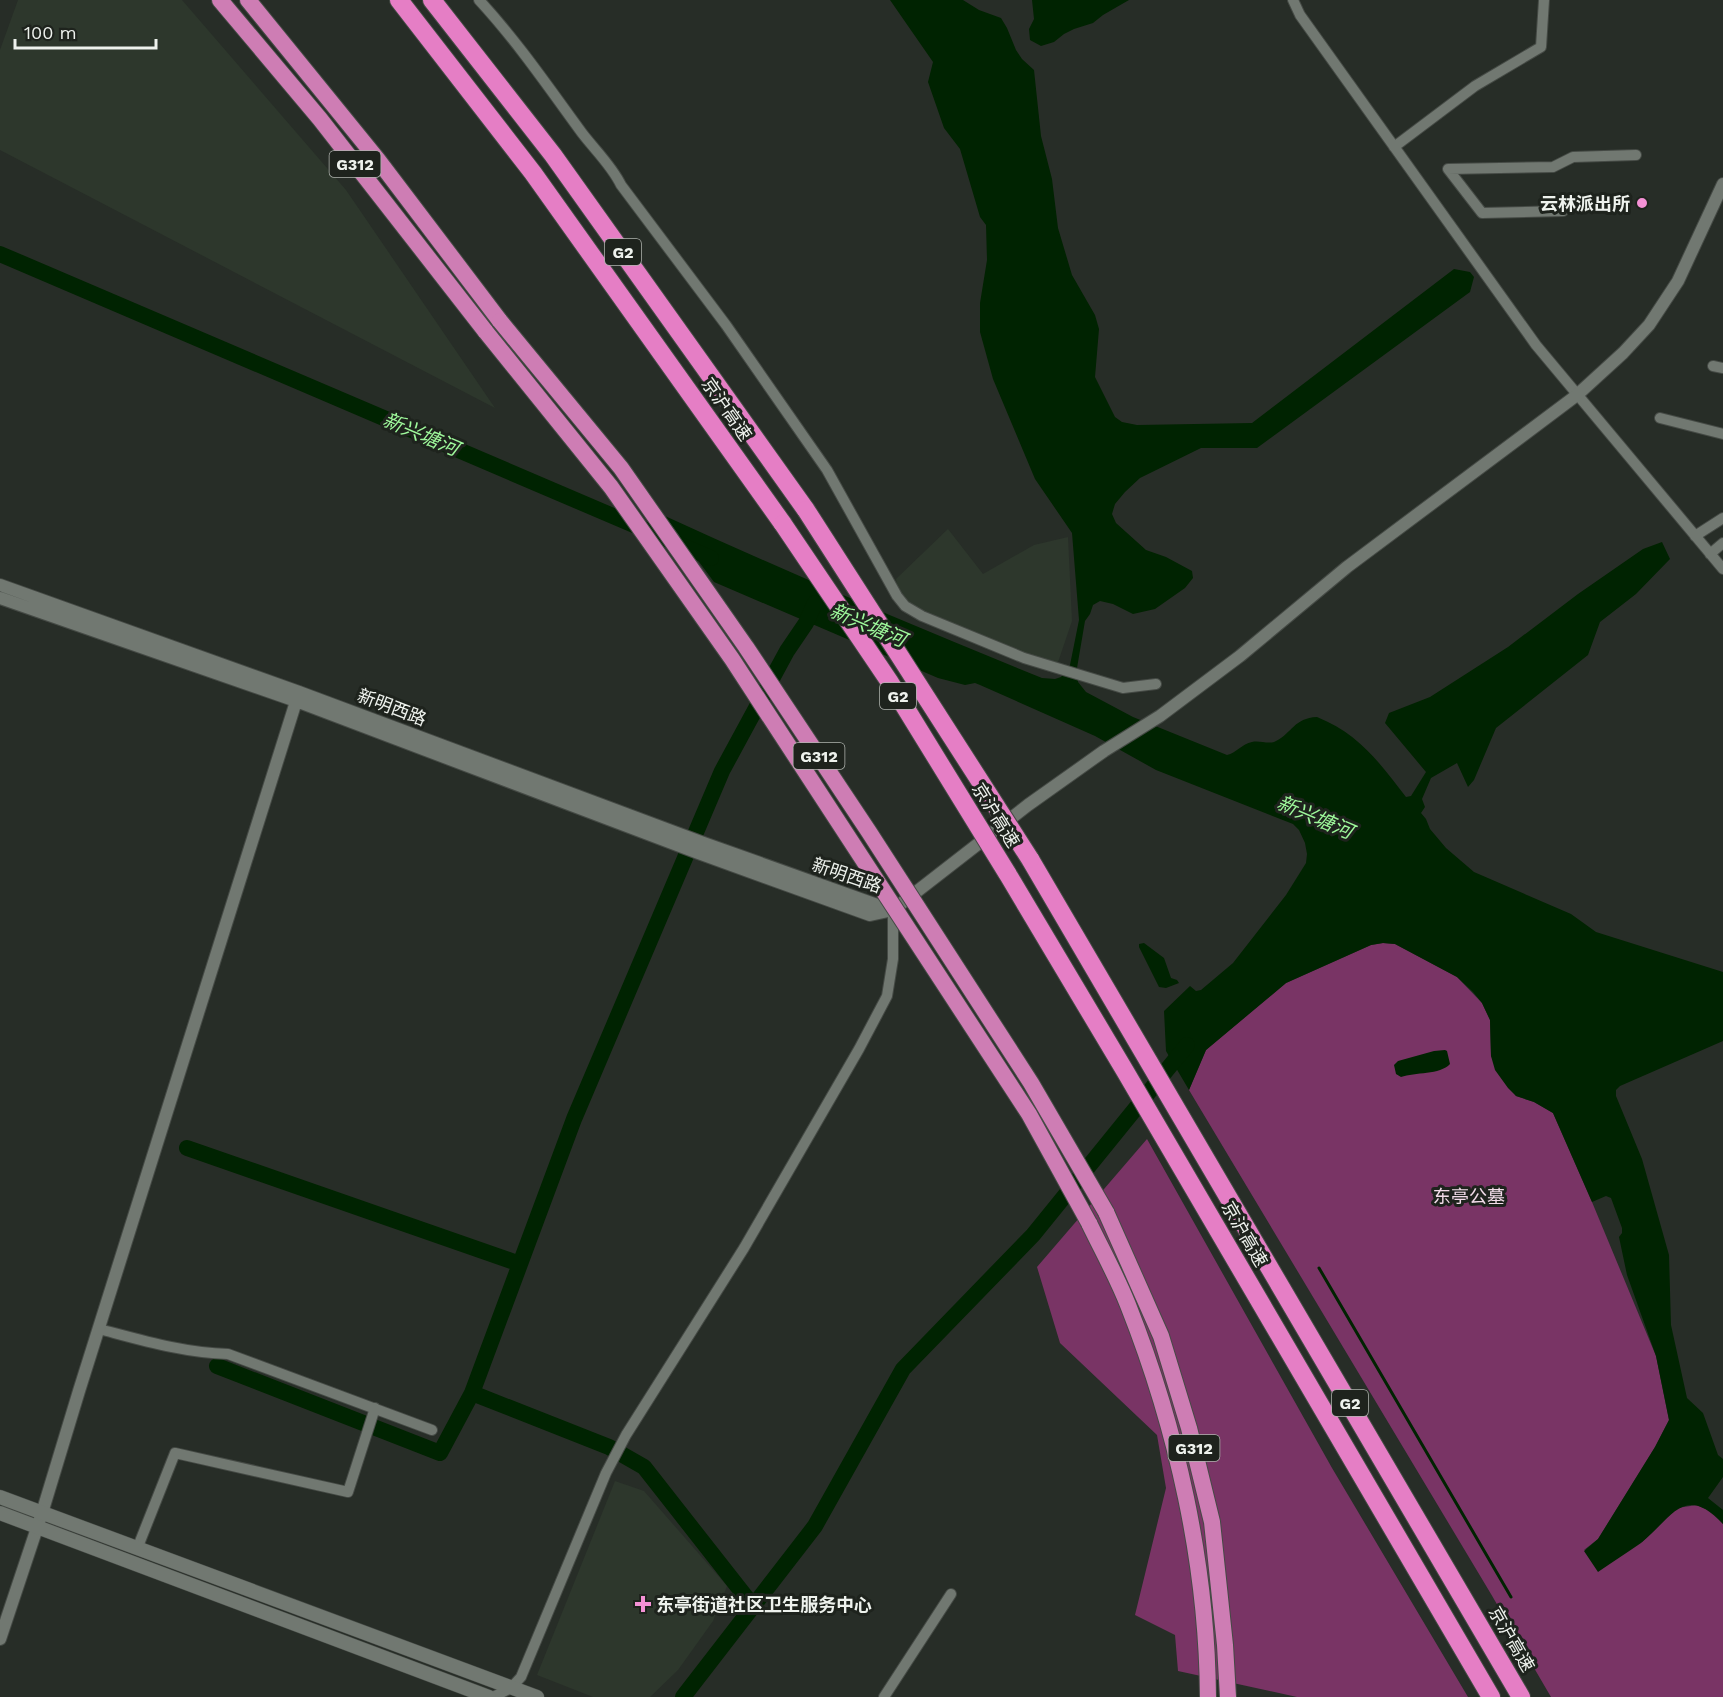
<svg xmlns="http://www.w3.org/2000/svg" width="1723" height="1697" viewBox="0 0 1723 1697" font-family="'Work Sans','Noto Sans SC',sans-serif">
  <style>
    .built { fill: #2d372c }
    .green { fill: #793465 }
    .water { fill: #002301 }
    .lines { fill: none; stroke-linecap: round; stroke-linejoin: round }
    .stream { stroke: #002301; stroke-width: 3 }
    .river { stroke: #002301; stroke-width: 16 }
    .minor-casing { stroke: #454a45; stroke-width: 12 }
    .tertiary-casing { stroke: #454a45; stroke-width: 14 }
    .secondary-casing { stroke: #454a45; stroke-width: 15 }
    .trunk-casing { stroke: #454a45; stroke-width: 18 }
    .motorway-casing { stroke: #454a45; stroke-width: 20 }
    .minor { stroke: #717871; stroke-width: 10 }
    .tertiary { stroke: #717871; stroke-width: 12 }
    .secondary { stroke: #717871; stroke-width: 14 }
    .trunk { stroke: #ce7db4; stroke-width: 16 }
    .motorway { stroke: #e57ec5; stroke-width: 18 }
    .trunk-bridge-casing { stroke: #454a45; stroke-width: 18; stroke-linecap: butt }
    .motorway-bridge-casing { stroke: #454a45; stroke-width: 20; stroke-linecap: butt }
    .trunk-bridge { stroke: #ce7db4; stroke-width: 16 }
    .motorway-bridge { stroke: #e57ec5; stroke-width: 18 }
    .poi-dot { fill: #f491d5; stroke: #1e231d; stroke-width: 2 }
    .labels { text-anchor: middle; dominant-baseline: central; stroke-width: 6; stroke-linejoin: round; paint-order: stroke }
    .shield { fill: #1e231d; stroke: #b0b4af; stroke-width: 1.5 }
    .shield-label { font-size: 16px; font-weight: bold; fill: #eef2ed }
    .poi-label { font-size: 18px; font-weight: bold; fill: #eef2ed; stroke: #1e231d; text-anchor: end }
    .street-label { font-size: 18px; fill: #eef2ed; stroke: #1e231d }
    .park-label { font-size: 18px; fill: #f2dce9; stroke: #1e231d }
    .water-label { font-size: 20px; font-style: italic; fill: #9ef89b; stroke: #1e231d }
  </style>
  <rect width="100%" height="100%" fill="#272d27"/>
  <path class="built" d="M 18,0 L 182,0 L 346,190 L 495,408 L 0,150 L 0,50 Z
    M 948,529 L 983,574 L 1034,545 L 1068,537 L 1072,621 L 1055,671 L 900,607 L 896,579 Z
    M 615,1481 L 644,1491 L 727,1586 L 713,1621 L 678,1670 L 650,1697 L 593,1697 L 537,1675 Z"/>
  <path class="green" d="M 1383,943 L 1395,944 L 1457,977 L 1482,1003 L 1490,1020 L 1491,1056 L 1516,1096 L 1534,1102 L 1553,1113 L 1592,1202 L 1656,1356 L 1669,1420 L 1655,1447 L 1598,1539 L 1584,1550 L 1642,1542 L 1677,1508 L 1697,1505 L 1712,1512 L 1723,1524 L 1723,1697 L 1551,1697 L 1491,1594 L 1189,1090 L 1206,1050 L 1286,983 L 1371,945 Z
    M 1147,1139 L 1332,1468 L 1468,1697 L 1297,1697 L 1178,1671 L 1175,1635 L 1135,1615 L 1166,1488 L 1157,1435 L 1060,1343 L 1037,1267 Z"/>
  <path class="water" d="M 890,0 L 963,0 L 979,10 L 1001,18 L 1007,28 L 1016,50 L 1022,59 L 1034,70 L 1041,136 L 1052,179 L 1058,228 L 1072,275 L 1095,315 L 1099,329 L 1095,377 L 1115,417 L 1122,422 L 1137,425 L 1252,423 L 1454,269 L 1470,272 L 1474,277 L 1470,292 L 1257,448 L 1201,448 L 1140,478 L 1125,492 L 1115,504 L 1112,514 L 1116,523 L 1146,550 L 1166,557 L 1192,571 L 1193,578 L 1185,588 L 1155,609 L 1133,614 L 1113,604 L 1100,601 L 1093,605 L 1090,614 L 1085,621 L 1077,668 L 1078,682 L 1086,692 L 1133,717 L 1227,755 C 1236,753 1242,744 1252,742 C 1260,740 1269,745 1276,741 C 1292,733 1294,718 1317,717 C 1359,734 1379,762 1406,797 L 1411,796 L 1426,772 L 1385,723 L 1389,713 L 1430,697 L 1508,647 L 1578,594 L 1643,549 L 1662,542 L 1670,559 L 1636,594 L 1600,622 L 1588,655 L 1496,728 L 1474,780 L 1468,787 L 1457,763 L 1431,778 L 1422,799 L 1425,807 L 1421,813 L 1426,819 L 1430,829 L 1446,848 L 1474,872 L 1571,914 L 1596,932 L 1723,972 L 1723,1041 L 1620,1086 L 1616,1090 L 1616,1096 L 1642,1159 L 1669,1255 L 1671,1325 L 1687,1398 L 1703,1413 L 1718,1455 L 1723,1459 L 1723,1477 L 1708,1498 L 1723,1510 L 1723,1524 C 1684,1482 1671,1519 1641,1543 C 1627,1553 1612,1562 1598,1572 L 1584,1551 L 1598,1539 L 1655,1447 L 1669,1420 L 1656,1356 L 1627,1275 L 1619,1237 L 1622,1233 L 1622,1228 L 1611,1198 L 1606,1196 L 1592,1202 L 1553,1113 L 1534,1102 L 1516,1096 L 1508,1088 L 1495,1070 L 1491,1056 L 1490,1020 L 1482,1003 L 1473,992 L 1457,977 L 1395,944 L 1383,943 L 1371,945 L 1286,983 L 1206,1050 L 1189,1090 L 1166,1051 L 1164,1011 L 1190,986 L 1196,991 L 1201,990 L 1233,963 L 1286,895 L 1306,863 L 1307,854 L 1305,843 L 1299,830 L 1293,824 L 1156,770 L 1095,736 L 980,685 L 975,683 L 965,685 L 938,678 L 714,582 L 665,516 C 790,573 915,627 1042,678 L 1055,679 L 1061,677 L 1070,665 L 1079,620 L 1072,533 L 1035,479 L 993,379 L 980,332 L 980,303 L 987,260 L 986,225 L 980,217 L 960,149 L 944,128 L 928,82 L 933,62 Z
    M 1032,0 L 1129,0 L 1103,15 L 1093,23 L 1074,29 L 1064,34 L 1054,42 L 1041,46 L 1030,40 L 1029,29 L 1034,19 Z
    M 1144,943 L 1164,958 L 1171,978 L 1177,980 L 1179,983 L 1166,988 L 1159,987 L 1139,947 L 1139,944 Z
    M 1445,1050 L 1447,1051 L 1450,1064 C 1440,1075 1415,1072 1401,1077 L 1396,1074 L 1394,1065 L 1398,1061 L 1434,1051 Z"/>
  <g class="lines">
    <path class="stream" d="M 1319,1268 L 1511,1597"/>
    <path class="river" d="M 0,254 L 711,558
      M 187,1148 L 520,1264
      M 217,1366 L 440,1453 L 472,1393
      M 753,1606 L 644,1467 L 609,1447 L 472,1393 L 574,1119 L 722,771 L 787,651 L 806,623 L 815,603
      M 683,1697 L 815,1526 L 903,1369 L 1033,1235 L 1187,1045"/>
    <defs>
      <path id="minor" d="M 479,0 C 517,41 549,88 582,133 C 595,150 612,166 621,185 L 726,325 L 827,470 L 897,596 L 905,606 L 922,616 L 1024,658 L 1123,688 L 1156,684
        M 1293,0 L 1300,15 L 1536,345 L 1723,569
        M 1394,147 L 1475,86 L 1541,47 L 1544,0
        M 1448,169 L 1553,167 L 1573,157 L 1636,155
        M 1448,169 L 1482,213 L 1563,211
        M 1713,366 L 1723,368
        M 1660,418 L 1723,434
        M 1695,536 L 1723,518
        M 1710,554 L 1723,543
        M 99,1329 C 141,1340 184,1353 228,1354 L 432,1430
        M 137,1549 L 175,1453 L 348,1492 L 375,1408
        M 493,1697 L 511,1688 L 521,1677 L 606,1473 L 626,1435 L 744,1248 L 859,1049 L 887,996 L 893,959 L 893,910
        M 884,1697 L 951,1594"/>
      <path id="tertiary" d="M 0,585 L 299,692 L 704,843 L 891,910
        M 0,598 L 296,701 L 698,853 L 870,915 L 893,910 L 1028,805 L 1104,751 L 1160,716 L 1240,656 L 1347,567 L 1577,395 L 1623,353 L 1649,325 L 1678,281 L 1723,184
        M 0,1639 L 42,1513 L 79,1391 L 299,692"/>
      <path id="secondary" d="M 0,1497 L 537,1697
        M 0,1513 L 489,1697"/>
      <path id="trunk" d="M 220,0 L 320,119 L 486,332
        M 248,0 L 378,160 L 500,321
        M 1106,1212 L 1161,1336 L 1189,1428 L 1212,1522 L 1225,1645 L 1228,1697
        M 1089,1223 C 1102,1250 1117,1277 1128,1305 C 1177,1429 1207,1564 1208,1697"/>
      <path id="motorway" d="M 399,0 L 533,173 L 783,524
        M 432,0 L 553,155 L 806,510
        M 1030,859 L 1521,1697
        M 1007,873 L 1125,1071 L 1491,1697"/>
    </defs>
    <use href="#minor" class="minor-casing"/>
    <use href="#tertiary" class="tertiary-casing"/>
    <use href="#secondary" class="secondary-casing"/>
    <use href="#trunk" class="trunk-casing"/>
    <use href="#motorway" class="motorway-casing"/>
    <use href="#minor" class="minor"/>
    <use href="#tertiary" class="tertiary"/>
    <use href="#secondary" class="secondary"/>
    <use href="#trunk" class="trunk"/>
    <use href="#motorway" class="motorway"/>
    <defs>
      <path id="trunk-bridge" d="M 500,321 L 621,468 L 746,647 L 869,832 L 1031,1083 L 1106,1212
        M 486,332 L 611,487 L 732,659 L 1029,1114 L 1089,1223"/>
      <path id="motorway-bridge" d="M 806,510 L 1030,859
        M 783,524 L 889,681 L 1007,873"/>
    </defs>
    <use href="#trunk-bridge" class="trunk-bridge-casing"/>
    <use href="#motorway-bridge" class="motorway-bridge-casing"/>
    <use href="#trunk-bridge" class="trunk-bridge"/>
    <use href="#motorway-bridge" class="motorway-bridge"/>
  </g>
  <g class="poi-dot">
    <circle cx="1642" cy="203" r="6"/>
    <path d="M640 1595h6v6h6v6h-6v6h-6v-6h-6v-6h6z"/>
  </g>
  <g class="labels">
    <g class="shield">
      <rect x="329.5" y="151" width="51" height="26" rx="4.5"/>
      <rect x="605" y="239" width="36" height="26" rx="4.5"/>
      <rect x="880" y="683" width="36" height="26" rx="4.5"/>
      <rect x="793.5" y="743" width="51" height="26" rx="4.5"/>
      <rect x="1332" y="1390" width="36" height="26" rx="4.5"/>
      <rect x="1168.5" y="1435" width="51" height="26" rx="4.5"/>
    </g>
    <g class="shield-label">
      <text x="355" y="164">G312</text>
      <text x="623" y="252">G2</text>
      <text x="898" y="696">G2</text>
      <text x="819" y="756">G312</text>
      <text x="1350" y="1403">G2</text>
      <text x="1194" y="1448">G312</text>
    </g>
    <g class="poi-label">
      <text x="1630" y="203">云林派出所</text>
      <text x="656" y="1604" text-anchor="start">东亭街道社区卫生服务中心</text>
    </g>
    <g class="street-label">
      <text transform="translate(727 409) rotate(55)">京沪高速</text>
      <text transform="translate(392 707) rotate(21)">新明西路</text>
      <text transform="translate(996 815) rotate(58)">京沪高速</text>
      <text transform="translate(847 875) rotate(19)">新明西路</text>
      <text transform="translate(1245 1234) rotate(60)">京沪高速</text>
      <text transform="translate(1512 1639) rotate(60)">京沪高速</text>
    </g>
    <g class="park-label">
      <text x="1469" y="1196">东亭公墓</text>
    </g>
    <g class="water-label">
      <text transform="translate(421 434) rotate(23)">新兴塘河</text>
      <text transform="translate(868 625) rotate(23)">新兴塘河</text>
      <text transform="translate(1315 817) rotate(23)">新兴塘河</text>
    </g>
  </g>
  <path d="M15 39v9h141v-9" fill="none" stroke="#eef2ed" stroke-width="3"/>
  <text x="24" y="39" font-size="18" fill="#eef2ed" stroke="#1e231d" stroke-width="4.5" paint-order="stroke">100 m</text>
</svg>
